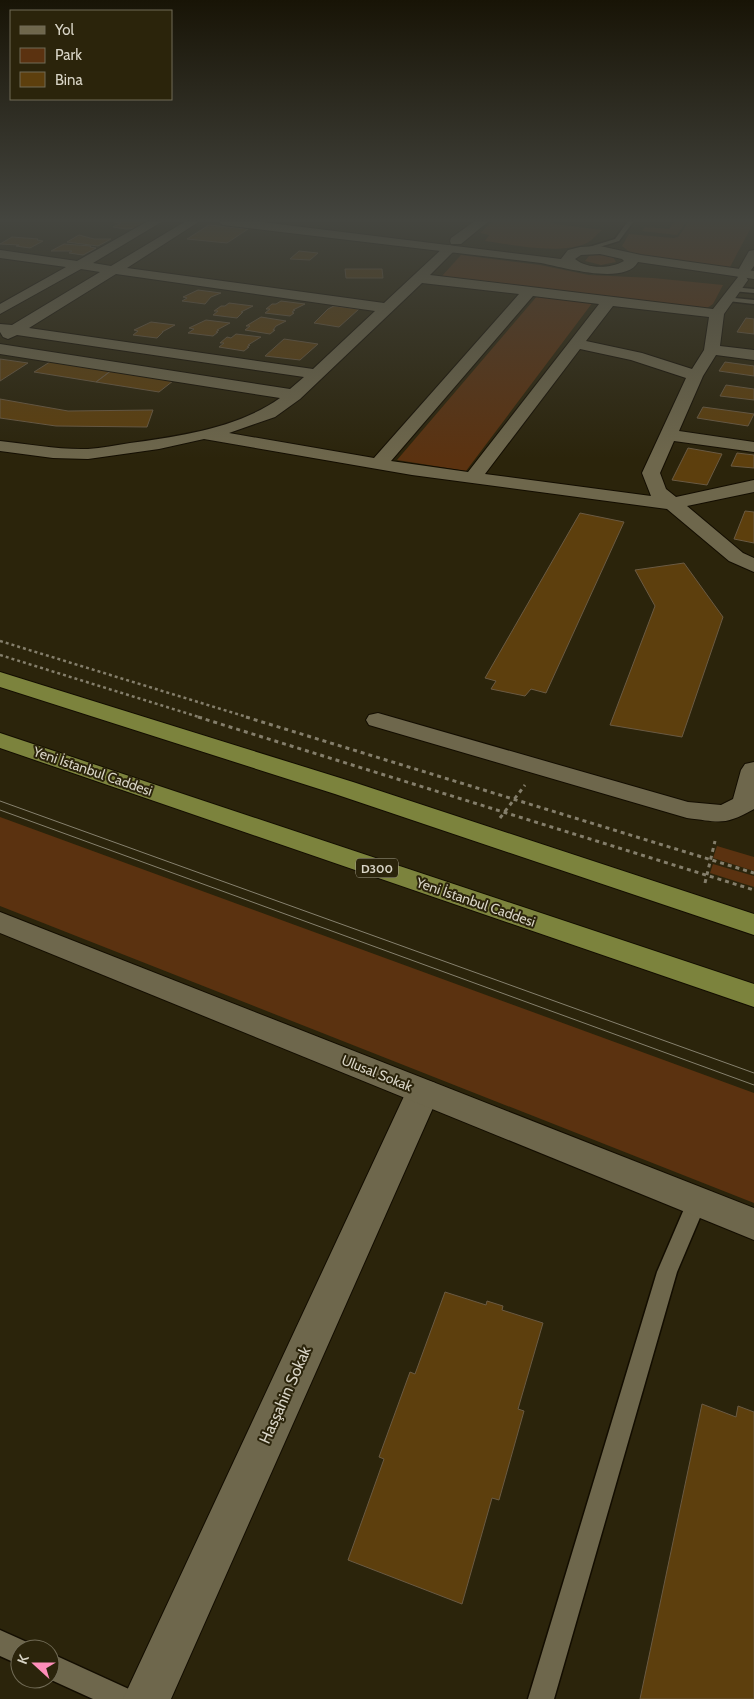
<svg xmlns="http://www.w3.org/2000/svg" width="754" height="1699" viewBox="0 0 754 1699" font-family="Cabin,sans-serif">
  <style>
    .green { fill: #5b3210 }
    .building { fill: #5d3f0d; stroke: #6a5a43 }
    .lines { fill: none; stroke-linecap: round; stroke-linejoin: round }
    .service-casing { stroke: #130d00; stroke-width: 3 }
    .minor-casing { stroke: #130d00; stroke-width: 2 }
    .tertiary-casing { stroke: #130d00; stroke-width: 2 }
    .secondary-casing { stroke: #130d00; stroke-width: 2 }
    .trunk-casing { stroke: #130d00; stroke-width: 2 }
    .path-far1 { stroke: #847e6b; stroke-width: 2.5; stroke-dasharray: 3 3; stroke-linecap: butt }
    .path { stroke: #847e6b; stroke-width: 3; stroke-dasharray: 4 4; stroke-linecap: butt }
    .service { fill: #6e674c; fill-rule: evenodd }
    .minor { fill: #6e674c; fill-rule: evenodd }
    .tertiary { fill: #6e674c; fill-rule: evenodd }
    .secondary { fill: #6e674c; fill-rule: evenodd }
    .trunk { fill: #7c833d; fill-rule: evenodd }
    .tram { stroke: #86816e; stroke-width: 1 }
    .labels { text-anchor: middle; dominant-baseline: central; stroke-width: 4; stroke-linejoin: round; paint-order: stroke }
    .shield { fill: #2b240b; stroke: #a5a08f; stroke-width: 1 }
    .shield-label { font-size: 12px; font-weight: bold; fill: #d9d5c7 }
    .street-label { font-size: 14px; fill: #d9d5c7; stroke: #2b240b }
    .near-street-label { font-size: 16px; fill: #d9d5c7; stroke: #2b240b }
  </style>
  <rect width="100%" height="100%" fill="#2b240b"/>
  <path class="green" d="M 493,221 L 552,221 L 551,222 L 555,224 L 602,230 C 597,234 593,240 587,243 C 559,255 514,245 485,241 L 489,235 L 480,233 Z
    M 675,221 L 687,221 L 677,235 L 642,231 L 645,227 L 669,229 Z
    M 689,221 L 754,222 L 730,267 L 681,264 L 631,253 L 622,246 L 629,234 L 673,238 L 678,237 Z
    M 461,255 L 540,265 L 589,275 L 653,278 L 723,285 L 713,304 L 707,308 L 442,276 Z
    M 599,255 L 613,257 L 616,262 L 601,265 L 585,261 L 589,256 Z
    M 538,295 L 593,302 L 466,471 L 397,460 Z
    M 0,817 L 754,1093 L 754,1203 L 0,906 Z
    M 717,846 L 754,857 L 754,871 L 713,858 Z
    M 713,864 L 754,876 L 754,887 L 710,873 Z"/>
  <path class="building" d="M 116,221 L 148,221 L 136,228 L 126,229 L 113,227 L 121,223 L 114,222 Z
    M 209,225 L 248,229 L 227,243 L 187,239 Z
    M 79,235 L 94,239 L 111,239 L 98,246 L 67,242 Z
    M 12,237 L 38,239 L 37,240 L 43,241 L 30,248 L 16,246 L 19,245 L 0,244 Z
    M 64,244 L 91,246 L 90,247 L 96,248 L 83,255 L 69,253 L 72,251 L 51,251 Z
    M 299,251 L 318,253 L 310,260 L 290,259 Z
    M 345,269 L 382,269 L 383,278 L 346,278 Z
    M 198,290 L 221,293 L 211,297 L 205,304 L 182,301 L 187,298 L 183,297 Z
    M 281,301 L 305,304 L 293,310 L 295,310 L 292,312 L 294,313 L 290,316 L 265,313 L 270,309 L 266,309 L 272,304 L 276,304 Z
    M 229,303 L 253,306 L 241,312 L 243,312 L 237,318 L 213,315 L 218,311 L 214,311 L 221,306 L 225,306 Z
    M 334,306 L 359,309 L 339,327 L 314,323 L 328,309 Z
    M 261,317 L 286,321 L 276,326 L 273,330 L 275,330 L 270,334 L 245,330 L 250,326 L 246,326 Z
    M 746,318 L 754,319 L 754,334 L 737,332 Z
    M 206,320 L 230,323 L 217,330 L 219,330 L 216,332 L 218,332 L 213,336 L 188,333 L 194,329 L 189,328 Z
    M 151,322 L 175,325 L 162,332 L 163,332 L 157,338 L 133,335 L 138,331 L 134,330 Z
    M 236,334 L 261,337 L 248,345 L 250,345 L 247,347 L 249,347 L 244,351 L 219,347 L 224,343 L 220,343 L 227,337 L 231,338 Z
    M 284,339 L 318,344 L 300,360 L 265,356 Z
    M 56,358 L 116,367 L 96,382 L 34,372 Z
    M 0,359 L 28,363 L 0,381 Z
    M 725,362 L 754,366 L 754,376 L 719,371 Z
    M 116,367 L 178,377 L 159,392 L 96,382 Z
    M 726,385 L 754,389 L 754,400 L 720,396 Z
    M 0,399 L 68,411 L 153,410 L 147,427 L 56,426 L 0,418 Z
    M 703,407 L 747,413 L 754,414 L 748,426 L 697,418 Z
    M 688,448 L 722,454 L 707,485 L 672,480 Z
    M 737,453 L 754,455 L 754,468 L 731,466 Z
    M 745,511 L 754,512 L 754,543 L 734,539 Z
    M 580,513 L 624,522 L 546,693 L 531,689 L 525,696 L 491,689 L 496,681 L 485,678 Z
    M 684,563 L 723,617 L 682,737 L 610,725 L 655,606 L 635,570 Z
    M 445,1292 L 486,1305 L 487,1301 L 503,1306 L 502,1310 L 543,1323 L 518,1409 L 524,1411 L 499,1500 L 492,1498 L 462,1604 L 348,1560 L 384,1459 L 379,1457 L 410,1372 L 415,1374 Z
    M 702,1404 L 736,1417 L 738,1406 L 754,1412 L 754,1699 L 640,1699 Z"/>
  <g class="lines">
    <defs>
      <path id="service" d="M 628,221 L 634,221 L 619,241 L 580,253 L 576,251 L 615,239 Z
        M 732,287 L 754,289 L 754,293 L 732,291 Z
        M 725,297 L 754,300 L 754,304 L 728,301 L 725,301 Z
        M 697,1193 L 704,1195 L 707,1201 L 677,1272 L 554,1699 L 528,1699 L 657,1272 L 690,1195 Z
        M 0,1630 L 29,1643 L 32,1649 L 20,1649 L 20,1665 L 0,1656 Z
        M 50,1653 L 131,1690 L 135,1699 L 93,1699 L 49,1679 Z"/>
      <path id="minor" d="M 148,221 L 163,221 L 93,263 L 111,266 L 186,221 L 200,221 L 127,268 L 384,303 L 445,246 L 450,245 L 456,249 L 430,275 L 713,309 L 738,277 L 736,274 L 749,251 L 754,250 L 754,266 L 746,277 L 748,280 L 724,314 L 720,346 L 754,350 L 754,360 L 716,355 L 703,376 L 679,431 L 754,442 L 754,452 L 674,441 L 660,473 L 666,489 L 676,497 L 754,480 L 754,492 L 687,506 L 743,553 L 754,558 L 754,572 L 729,561 L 667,509 L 412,475 L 204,439 L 159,449 L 88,459 L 53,458 L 0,451 L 0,441 C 29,444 59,450 88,449 C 102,448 116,445 130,443 C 180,436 238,428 280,398 L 0,354 L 0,344 L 290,389 L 304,377 L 17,335 L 8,339 L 3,337 L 0,332 L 0,324 L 12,325 L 100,272 L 81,269 L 0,314 L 0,304 L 66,267 L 0,258 L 0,250 L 77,261 ZM 116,274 L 375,311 L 313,369 L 29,328 ZM 422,283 L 519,294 L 374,458 L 229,433 L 275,417 L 300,399 ZM 533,296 L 599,304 L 468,472 L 391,461 ZM 613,306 L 709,317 L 704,350 L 692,369 L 642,353 L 586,341 ZM 580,349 L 631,360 L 686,378 L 642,473 L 651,496 L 485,474 Z
        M 475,221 L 489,221 L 461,244 L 451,244 L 450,241 L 451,238 Z
        M 378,713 L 688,802 L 721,805 L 733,799 L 741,770 L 745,764 L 754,762 L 754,809 C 724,826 720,822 687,818 L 369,725 L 366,720 L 369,715 Z
        M 423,1079 L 435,1083 L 440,1092 L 171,1699 L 123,1699 L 406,1092 L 411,1083 Z"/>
      <path id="tertiary" d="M 0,912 L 754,1208 L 754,1240 L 0,933 Z"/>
      <path id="secondary" d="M 217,221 L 253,221 L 561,259 L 568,250 L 580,247 L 600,246 L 641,255 L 754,271 L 754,279 L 638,262 C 625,286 562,267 541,263 L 223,225 ZM 600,254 L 622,259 L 624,261 C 610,269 587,269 575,259 L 581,255 Z"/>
      <path id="trunk" d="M 0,672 L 353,782 L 754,914 L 754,935 L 335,794 L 0,687 Z
        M 0,733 L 754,984 L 754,1007 L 0,748 Z"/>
    </defs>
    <use href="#service" class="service-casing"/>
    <use href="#minor" class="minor-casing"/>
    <use href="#tertiary" class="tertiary-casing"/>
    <use href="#secondary" class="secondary-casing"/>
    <use href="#trunk" class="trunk-casing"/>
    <path class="path-far1" d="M 0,641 L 250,718
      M 0,655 L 202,718"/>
    <path class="path" d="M 198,717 L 754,890
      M 246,717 L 754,873
      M 500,818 L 525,785
      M 705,883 L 715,841"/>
    <use href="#service" class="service"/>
    <use href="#minor" class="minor"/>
    <use href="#tertiary" class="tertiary"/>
    <use href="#secondary" class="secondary"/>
    <use href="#trunk" class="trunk"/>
    <path class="tram" d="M 0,801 L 754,1073
      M 0,810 L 754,1085"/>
  </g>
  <linearGradient id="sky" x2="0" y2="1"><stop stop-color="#181406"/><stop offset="0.48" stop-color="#44453f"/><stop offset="1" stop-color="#44453f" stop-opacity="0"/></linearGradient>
  <rect width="754" height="459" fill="url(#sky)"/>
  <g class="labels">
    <rect class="shield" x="356" y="858.5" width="42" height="19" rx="4"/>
    <g class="shield-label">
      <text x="377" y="868">D300</text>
    </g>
    <g class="street-label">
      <text transform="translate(93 771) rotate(19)">Yeni İstanbul Caddesi</text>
      <text transform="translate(476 902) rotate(19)">Yeni İstanbul Caddesi</text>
      <text transform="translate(377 1073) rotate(22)">Ulusal Sokak</text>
    </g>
    <g class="near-street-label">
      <text transform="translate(285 1395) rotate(-66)">Hasşahin Sokak</text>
    </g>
  </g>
  <rect x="10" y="10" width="162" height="90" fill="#2b240b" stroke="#716b56"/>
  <rect x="20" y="26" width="25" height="8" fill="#6e674c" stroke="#716b56"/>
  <text x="55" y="35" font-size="15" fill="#d9d5c7">Yol</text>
  <rect x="20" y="48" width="25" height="15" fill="#5b3210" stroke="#716b56"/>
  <text x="55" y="60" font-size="15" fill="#d9d5c7">Park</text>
  <rect x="20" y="72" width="25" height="15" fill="#5d3f0d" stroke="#716b56"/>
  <text x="55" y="85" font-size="15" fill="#d9d5c7">Bina</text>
  <g transform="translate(35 1664) rotate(291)"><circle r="24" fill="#2b240b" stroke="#716b56"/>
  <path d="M0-4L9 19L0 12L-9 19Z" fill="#ff8eba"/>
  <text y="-8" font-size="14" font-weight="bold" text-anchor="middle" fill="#d9d5c7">K</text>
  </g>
</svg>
